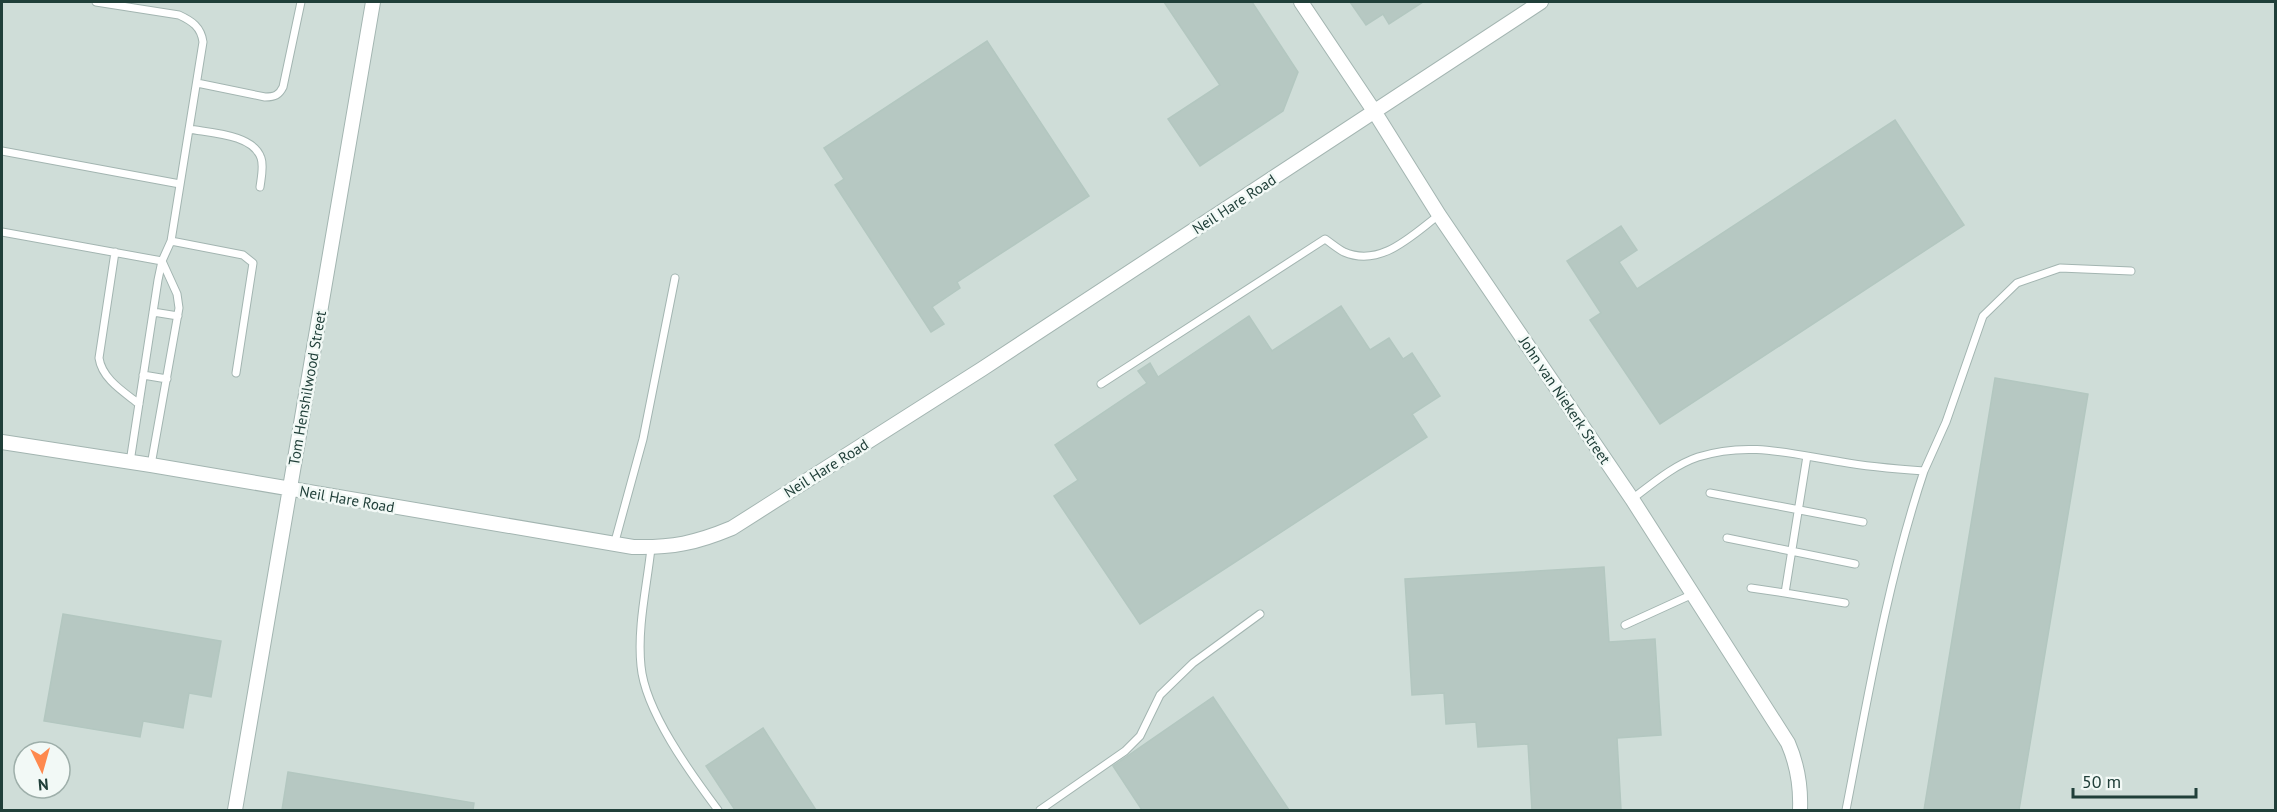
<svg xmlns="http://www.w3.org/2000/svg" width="2277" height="812" viewBox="0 0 2277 812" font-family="'PT Sans',sans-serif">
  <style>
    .built { fill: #cfddd8; fill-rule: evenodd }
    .building { fill: #b6c8c2; stroke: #b3c7c0; stroke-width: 1.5 }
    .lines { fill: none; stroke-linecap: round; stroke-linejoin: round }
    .lane-casing { stroke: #a3b5b1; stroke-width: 9 }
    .street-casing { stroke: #a3b5b1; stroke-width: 16 }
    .lane { stroke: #fff; stroke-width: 7 }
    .street { stroke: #fff; stroke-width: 14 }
    .labels { text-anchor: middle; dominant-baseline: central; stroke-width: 5; stroke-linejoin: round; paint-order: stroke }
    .street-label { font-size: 15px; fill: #203f39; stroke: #f2f9f6 }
  </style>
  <rect width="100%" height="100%" fill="#e1ede9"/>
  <path class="built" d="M 2,2 L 2275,2 L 2275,810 L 2,810 ZM 24,752 L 60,752 L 60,788 L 24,788 Z"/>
  <path class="building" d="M 1164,2 L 1252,2 L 1298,72 L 1283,111 L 1200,166 L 1168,119 L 1220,85 Z
    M 1350,2 L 1423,2 L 1389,24 L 1383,14 L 1366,25 Z
    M 987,41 L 1089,196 L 957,282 L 960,288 L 932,307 L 944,324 L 931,332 L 835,185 L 844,179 L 824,148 Z
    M 1895,120 L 1964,225 L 1660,424 L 1590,320 L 1601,313 L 1567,261 L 1621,226 L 1637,250 L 1619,262 L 1637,289 Z
    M 1341,306 L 1370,350 L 1389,338 L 1403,359 L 1412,353 L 1440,396 L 1412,414 L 1427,437 L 1140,624 L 1054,496 L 1078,480 L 1055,445 L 1147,383 L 1138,371 L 1150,363 L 1158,377 L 1249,316 L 1272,351 Z
    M 1995,378 L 2088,394 L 2019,810 L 1924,810 Z
    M 1604,567 L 1609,642 L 1655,639 L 1661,735 L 1617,738 L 1621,810 L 1532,810 L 1528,744 L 1478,747 L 1476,722 L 1446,724 L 1444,693 L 1412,695 L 1405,579 Z
    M 63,614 L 221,641 L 211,697 L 189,693 L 183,728 L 143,721 L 140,737 L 44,721 Z
    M 1213,697 L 1289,810 L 1142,810 L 1113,766 Z
    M 763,728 L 816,810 L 735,810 L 706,766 Z
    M 288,772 L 474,803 L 473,810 L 282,810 Z"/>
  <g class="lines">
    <defs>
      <path id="lane" d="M 96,2 L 179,15 C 192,21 201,27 203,42 L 171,241 L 162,261 L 158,280 L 130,462
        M 197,83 L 265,97 C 275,97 279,95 283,87 L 301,2
        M 189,129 C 210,133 253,134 261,158 C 264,166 261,179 260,187
        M 2,151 L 180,184
        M 2,232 L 162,261
        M 171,241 L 243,255 L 253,263 L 236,373
        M 115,252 L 99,358 C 102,379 124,392 139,404
        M 153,312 L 178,316
        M 143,375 L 167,379
        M 1101,384 L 1325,239 C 1331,243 1338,249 1344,252 C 1381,268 1412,235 1439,215
        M 1807,456 L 1785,593 L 1845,603
        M 151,465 L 179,308 L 177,294 L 162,261
        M 1710,493 L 1863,522
        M 1632,499 C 1652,484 1674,465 1698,457 C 1749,441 1790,454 1842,462 C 1869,467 1896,469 1924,471 L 1946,422 L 1983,316 L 2017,283 L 2060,268 L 2131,271
        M 1727,538 L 1855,564
        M 614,545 L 643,439 L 675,278
        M 651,548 C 647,586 637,627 641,666 C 645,711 691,774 718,810
        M 1751,588 L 1785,593
        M 1625,625 L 1693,594
        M 1040,810 L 1125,751 L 1140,736 L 1160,695 L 1193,663 L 1260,614
        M 1846,810 C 1868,697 1887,582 1924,471"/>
      <path id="street" d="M 1301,2 L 1374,111 L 1439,215 L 1632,499 L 1788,743 C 1798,766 1801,786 1800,810
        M 2,442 L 151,465 L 633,547 C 672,548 696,543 732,528 L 982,369 L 1541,2
        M 235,810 L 373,2"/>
    </defs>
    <use href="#lane" class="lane-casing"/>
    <use href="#street" class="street-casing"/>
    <use href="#lane" class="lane"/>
    <use href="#street" class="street"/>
  </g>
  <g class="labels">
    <g class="street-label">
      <text transform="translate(1234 204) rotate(-33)">Neil Hare Road</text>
      <text transform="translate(307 388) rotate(-80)">Tom Henshilwood Street</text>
      <text transform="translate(1565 400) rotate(56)">John van Niekerk Street</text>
      <text transform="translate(826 468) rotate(-32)">Neil Hare Road</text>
      <text transform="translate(347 499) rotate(10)">Neil Hare Road</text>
    </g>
  </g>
  <rect width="2277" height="812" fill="none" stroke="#203f39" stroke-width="6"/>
  <g transform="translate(42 770) rotate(175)"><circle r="28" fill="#f2f9f6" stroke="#9eafaa" stroke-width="1.5"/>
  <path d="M0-4.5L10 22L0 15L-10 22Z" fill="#fe894e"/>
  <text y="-9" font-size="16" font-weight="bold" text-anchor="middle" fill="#203f39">N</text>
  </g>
  <path d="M2073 788v9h123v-9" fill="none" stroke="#203f39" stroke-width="3"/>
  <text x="2082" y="788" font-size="18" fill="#203f39" stroke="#f2f9f6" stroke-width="4.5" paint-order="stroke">50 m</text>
</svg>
